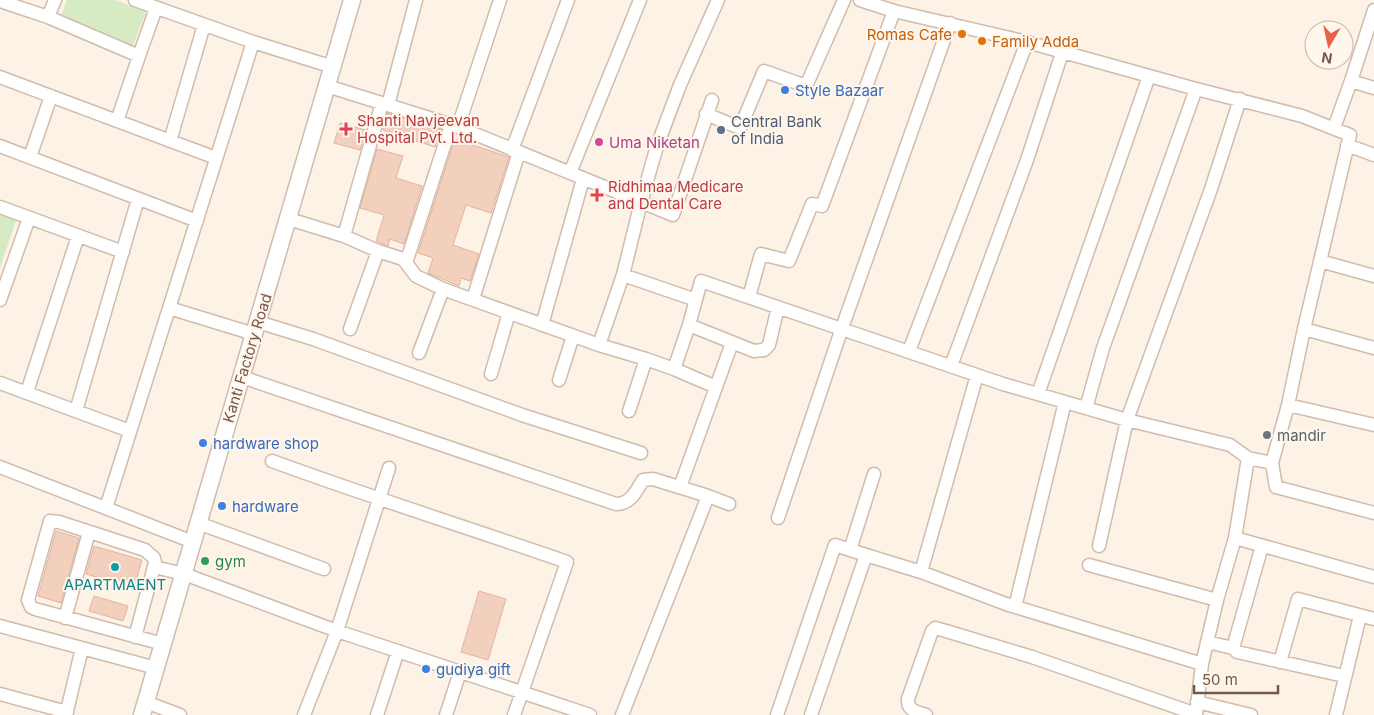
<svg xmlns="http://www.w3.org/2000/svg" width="1374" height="715" viewBox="0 0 1374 715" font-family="Inter,sans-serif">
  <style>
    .green { fill: #d6ebc3 }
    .building { fill: #f3cfbd; stroke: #e6b49d }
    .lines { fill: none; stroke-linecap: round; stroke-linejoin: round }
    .minor-casing { stroke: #d1bbae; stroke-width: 15 }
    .tertiary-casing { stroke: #d1bbae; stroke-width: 19 }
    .minor { stroke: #fff; stroke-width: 12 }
    .tertiary { stroke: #fff; stroke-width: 16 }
    .food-dot { fill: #e8710a; stroke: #fff6ec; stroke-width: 2 }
    .shop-dot { fill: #3f7fe0; stroke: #fff6ec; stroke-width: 2 }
    .health-dot { fill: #e0444e; stroke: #fff6ec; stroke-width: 2 }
    .service-dot { fill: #5c6f8a; stroke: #fff6ec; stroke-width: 2 }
    .hotel-dot { fill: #d1479c; stroke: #fff6ec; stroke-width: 2 }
    .worship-dot { fill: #6b7280; stroke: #fff6ec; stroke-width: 2 }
    .leisure-dot { fill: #2e9e5b; stroke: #fff6ec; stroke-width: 2 }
    .culture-dot { fill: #0f9aa8; stroke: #fff6ec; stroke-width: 2 }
    .labels { text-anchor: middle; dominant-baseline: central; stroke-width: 4; stroke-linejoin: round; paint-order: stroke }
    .food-label { font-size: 15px; fill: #c56008; stroke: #fff6ec; text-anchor: end }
    .shop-label { font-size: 15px; fill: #366cbe; stroke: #fff6ec; text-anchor: start }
    .health-label { font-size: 15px; fill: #be3a42; stroke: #fff6ec; text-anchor: start }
    .service-label { font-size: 15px; fill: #4e5e75; stroke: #fff6ec; text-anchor: start }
    .hotel-label { font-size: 15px; fill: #b23c85; stroke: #fff6ec; text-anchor: start }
    .street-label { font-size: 15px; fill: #77574a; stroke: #fff6ec }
    .worship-label { font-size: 15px; fill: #5b616d; stroke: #fff6ec; text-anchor: start }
    .leisure-label { font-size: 15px; fill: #27864d; stroke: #fff6ec; text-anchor: start }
    .culture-label { font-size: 15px; fill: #0d838f; stroke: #fff6ec }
  </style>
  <rect width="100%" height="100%" fill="#fdf2e6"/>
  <path class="green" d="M 67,0 L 116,0 L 146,12 L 132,48 L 59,21 Z
    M 0,213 L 17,218 L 0,268 Z"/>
  <path class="building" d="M 387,113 L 441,130 L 435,147 L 383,130 Z
    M 340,123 L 366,130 L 360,150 L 334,143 Z
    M 455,139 L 509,157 L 491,213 L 466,205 L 453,245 L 479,254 L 470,281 L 461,278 L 459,286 L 428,273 L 433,258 L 418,253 Z
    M 377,149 L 403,156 L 396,178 L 422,186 L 404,244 L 390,239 L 388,246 L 376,241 L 384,215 L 360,208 Z
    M 56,531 L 79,538 L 61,603 L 38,596 Z
    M 94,546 L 142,560 L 134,588 L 86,574 Z
    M 479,591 L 506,599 L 488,660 L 461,652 Z
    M 94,596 L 128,606 L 123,621 L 89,611 Z"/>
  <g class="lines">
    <defs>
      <path id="minor" d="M 135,0 L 253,42 L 333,67
        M 860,0 L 894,11 L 1027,42 L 1196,89 L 1302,116 L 1350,135 L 1304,329 L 1288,405 L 1272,463 L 1248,458 L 1235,538 L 1217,600 L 1202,664 L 1196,715
        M 0,1 L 48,17 L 139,56 L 117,121
        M 48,17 L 55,0
        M 139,56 L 156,8
        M 0,77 L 216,158
        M 1351,81 L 1374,88
        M 327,86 L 458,127 L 673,215 L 712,100
        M 388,105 L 416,0
        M 706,114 L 740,128 L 764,71 L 806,86 L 844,0
        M 458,127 L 500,0
        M 1334,128 L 1351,81 L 1374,10
        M 170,141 L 204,25
        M 1347,145 L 1374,155
        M 0,146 L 197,221
        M 512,150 L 568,0
        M 30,157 L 51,96
        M 570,173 L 640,0
        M 0,207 L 123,252
        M 289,219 L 344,236 L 378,251 L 350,329
        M 344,236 L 382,103
        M 378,251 L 403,259 L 416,276 L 443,289 L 599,345 L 646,359 L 629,411
        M 1320,261 L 1374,276
        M 406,263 L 451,125
        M 623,275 L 696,300
        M 749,297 L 761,254 L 789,261 L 812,204 L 822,206 L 894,11
        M 473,299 L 519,152
        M 0,300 L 29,218
        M 169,308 L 254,334
        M 258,322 L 313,339 L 522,415 L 641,453
        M 542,325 L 583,179
        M 689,325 L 754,351 L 764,350 L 769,345 L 778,307
        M 1304,329 L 1374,348
        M 599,345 L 623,275 L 641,202 L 657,146 L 680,85 L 718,0
        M 909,351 L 1027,42
        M 419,353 L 443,289
        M 646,359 L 674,369
        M 951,366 L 1027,160 L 1062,53
        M 491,374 L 509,313
        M 977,375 L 921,572 L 1006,604 L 1202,664
        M 242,377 L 616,504 C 631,504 636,491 643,480 L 653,479 L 708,496
        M 559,380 L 573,336
        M 0,383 L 130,431
        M 716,387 L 732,343
        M 27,392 L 78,236
        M 1038,394 L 1149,76
        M 1288,405 L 1374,425
        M 1086,408 L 1103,348 L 1196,89
        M 76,411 L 138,199
        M 272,461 C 370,497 469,528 567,562 L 514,715
        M 1272,463 L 1276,487 L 1374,513
        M 0,467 L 193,542
        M 680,487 L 716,387 L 674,369 L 689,325 L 701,281 L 1003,384 L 1127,420 L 1230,445 L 1248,458
        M 106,508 L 253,42
        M 778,518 L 842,328 L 950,23
        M 198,523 L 324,569
        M 1235,538 L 1374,577
        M 1099,546 L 1127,420 L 1211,189 L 1240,99
        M 1262,546 L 1233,648 L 1237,652 L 1344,676
        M 850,550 L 874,474
        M 1089,565 L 1217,600
        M 154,567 L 184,574 L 337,631 L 590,715
        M 1015,607 L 1065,402
        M 65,618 L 89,532
        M 0,626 L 156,668
        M 135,637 L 155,563 L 154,558 L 145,550 L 59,522 L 50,521 L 28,600 L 31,607 L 35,609 L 163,644
        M 1207,642 L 1233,648
        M 1280,662 L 1298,599 L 1374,619
        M 0,694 L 67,712
        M 146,702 L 180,715
        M 1197,702 L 1251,715
        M 66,715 L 82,648
        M 304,715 L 337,631 L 389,468
        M 377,715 L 398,651
        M 446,715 L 460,672
        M 622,715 L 708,496 L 729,504
        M 777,715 L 835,545 L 866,555
        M 811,715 L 866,555 L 921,572
        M 926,715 C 916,712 907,710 908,699 L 932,631 L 935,628 L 946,631 L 1032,657 L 1196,714
        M 1336,715 L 1360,616"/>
      <path id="tertiary" d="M 142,715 L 352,0"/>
    </defs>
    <use href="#minor" class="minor-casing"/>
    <use href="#tertiary" class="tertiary-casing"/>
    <use href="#minor" class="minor"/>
    <use href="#tertiary" class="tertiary"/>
  </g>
  <g class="food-dot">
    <circle cx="962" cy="34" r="5"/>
    <circle cx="982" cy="41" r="5"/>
  </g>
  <g class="shop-dot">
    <circle cx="785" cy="90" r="5"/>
    <circle cx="203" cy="443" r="5"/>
    <circle cx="222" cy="506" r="5"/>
    <circle cx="426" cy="669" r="5"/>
  </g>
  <g class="health-dot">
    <path d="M343.5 121.5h5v5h5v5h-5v5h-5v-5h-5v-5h5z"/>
    <path d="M594.5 187.5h5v5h5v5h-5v5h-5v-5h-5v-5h5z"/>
  </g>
  <circle class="service-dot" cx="721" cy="130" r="5"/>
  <circle class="hotel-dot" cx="599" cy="142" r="5"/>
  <circle class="worship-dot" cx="1267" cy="435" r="5"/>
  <circle class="leisure-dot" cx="205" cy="561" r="5"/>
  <circle class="culture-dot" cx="115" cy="567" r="5"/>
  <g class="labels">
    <g class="food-label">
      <text x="952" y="34">Romas Cafe</text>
      <text x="992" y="41" text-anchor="start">Family Adda</text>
    </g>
    <g class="shop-label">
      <text x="795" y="90">Style Bazaar</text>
      <text x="213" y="443">hardware shop</text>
      <text x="232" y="506">hardware</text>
      <text x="436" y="669">gudiya gift</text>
    </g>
    <g class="health-label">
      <text x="357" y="120">Shanti Navjeevan<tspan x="357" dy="17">Hospital Pvt. Ltd.</tspan></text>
      <text x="608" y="186">Ridhimaa Medicare<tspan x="608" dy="17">and Dental Care</tspan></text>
    </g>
    <g class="service-label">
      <text x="731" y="121">Central Bank<tspan x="731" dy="17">of India</tspan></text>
    </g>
    <g class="hotel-label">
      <text x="609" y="142">Uma Niketan</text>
    </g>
    <g class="street-label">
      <text transform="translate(247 358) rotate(-73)">Kanti Factory Road</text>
    </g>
    <g class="worship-label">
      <text x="1277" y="435">mandir</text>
    </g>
    <g class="leisure-label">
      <text x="215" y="561">gym</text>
    </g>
    <g class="culture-label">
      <text x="115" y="584">APARTMAENT</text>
    </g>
  </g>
  <g transform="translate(1329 45) rotate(189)"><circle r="24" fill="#fff6ec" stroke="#c9b6ab"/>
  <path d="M0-4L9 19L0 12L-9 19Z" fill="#e96248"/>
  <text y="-8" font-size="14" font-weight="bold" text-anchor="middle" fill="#77574a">N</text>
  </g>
  <path d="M1194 685v8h84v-8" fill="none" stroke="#77574a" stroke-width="2.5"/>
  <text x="1202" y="685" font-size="15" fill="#77574a" stroke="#fff6ec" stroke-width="4" paint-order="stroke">50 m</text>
</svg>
